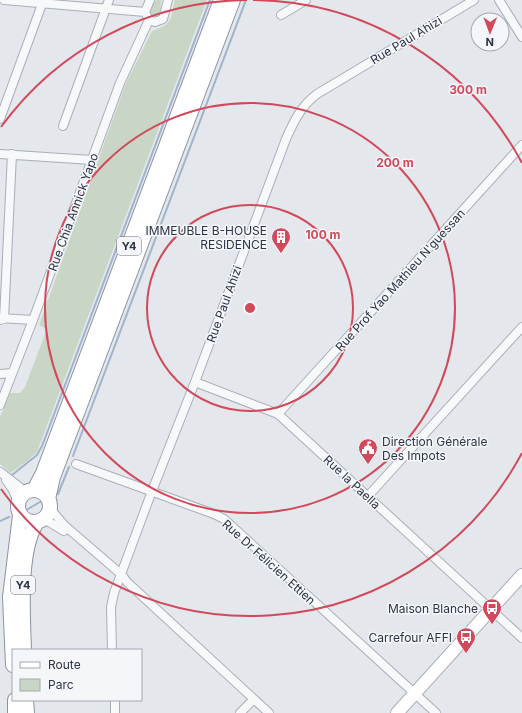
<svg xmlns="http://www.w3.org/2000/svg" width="522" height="713" viewBox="0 0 522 713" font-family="Inter,sans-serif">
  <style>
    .green { fill: #c9d6c5 }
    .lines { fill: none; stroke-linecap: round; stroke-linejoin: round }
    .stream { stroke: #9fb4cc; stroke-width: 2 }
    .minor-casing { stroke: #a9aeb7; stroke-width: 10 }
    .secondary-casing { stroke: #a9aeb7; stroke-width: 14 }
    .trunk-casing { stroke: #8b94a3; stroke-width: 16 }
    .minor { stroke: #f7f8fa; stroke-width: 8 }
    .secondary { stroke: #fff; stroke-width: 12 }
    .trunk { stroke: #fff; stroke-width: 14 }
    .ring { fill: none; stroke: #d1495b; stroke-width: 2 }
    .labels { text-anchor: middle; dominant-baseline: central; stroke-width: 3; stroke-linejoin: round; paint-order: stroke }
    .shield { fill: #f4f6f9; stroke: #676e7b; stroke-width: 1 }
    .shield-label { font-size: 11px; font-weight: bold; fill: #2b3445 }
    .street-label { font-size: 12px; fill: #2b3445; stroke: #f4f6f9 }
    .poi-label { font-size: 12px; fill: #2b3445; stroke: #f4f6f9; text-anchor: end }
    .centre { fill: #d1495b; stroke: #f4f6f9; stroke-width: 2 }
    .ring-label { font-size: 12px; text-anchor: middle; font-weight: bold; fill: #d1495b; stroke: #f4f6f9; stroke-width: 3; stroke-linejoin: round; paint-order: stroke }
  </style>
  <rect width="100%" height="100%" fill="#e4e7ec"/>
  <path class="green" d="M 156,0 L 161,0 L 160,15 L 156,17 L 152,16 L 149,12 Z
    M 175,0 L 207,0 L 37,452 L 27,461 L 10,473 L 0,464 L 0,417 L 10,393 L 20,393 L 25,387 L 47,329 L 39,325 L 126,83 L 152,31 C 173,24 170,20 175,0 Z"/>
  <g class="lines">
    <path class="stream" d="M 73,456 L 246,0
      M 12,475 L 37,455 L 42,446 L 210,0
      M 58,494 L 69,467
      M 28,509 L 40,502
      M 0,521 L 9,517"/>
    <defs>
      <path id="minor" d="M 4,0 L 145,12
        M 150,0 L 145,12 L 149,20 L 155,22 L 163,19 L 168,0
        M 499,0 L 522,37
        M 281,15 L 306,0
        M 0,119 L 42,4
        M 63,126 L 109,0
        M 0,154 L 92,160
        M 0,318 L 33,320
        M 0,320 L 4,319 L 12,154
        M 0,374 L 12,373
        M 195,382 L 278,414 L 522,638
        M 0,405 L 33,320 L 120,83 L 149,20
        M 278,414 L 522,145
        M 76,464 L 214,514 L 224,519 L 436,713
        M 0,472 L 22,489 L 28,491
        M 6,480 L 13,490 L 18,502
        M 368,496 L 522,327
        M 50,507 L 54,513 L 64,525 L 122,575 L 127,582 L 269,713
        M 44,519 L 64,531
        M 112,650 L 111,607 L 114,593 L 152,491 L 195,382 L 286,139 C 294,121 301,106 317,94 L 474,0
        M 115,700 L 115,713
        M 240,713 L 254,699"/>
      <path id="secondary" d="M 397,713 L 522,575"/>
      <path id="trunk" d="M18 506a16 16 0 1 1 32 0a16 16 0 1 1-32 0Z
        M 34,490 L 43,473 L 221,0
        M 48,499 L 53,477 L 233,0
        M 24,650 C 23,616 18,551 37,522
        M 13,665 L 10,597 L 20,515
        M 15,700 L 15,713
        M 26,700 L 27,713"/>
    </defs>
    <use href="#minor" class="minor-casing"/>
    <use href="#secondary" class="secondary-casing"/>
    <use href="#trunk" class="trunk-casing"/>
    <use href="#minor" class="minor"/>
    <use href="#secondary" class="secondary"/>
    <use href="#trunk" class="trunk"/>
  </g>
  <g class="ring">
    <circle cx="250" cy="308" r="103"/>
    <circle cx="250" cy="308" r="205"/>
    <path d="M522 453A308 308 0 0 1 1 489M1 127A308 308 0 0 1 247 0M253 0A308 308 0 0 1 522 163"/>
  </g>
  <defs>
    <symbol id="building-pin" viewBox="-11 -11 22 30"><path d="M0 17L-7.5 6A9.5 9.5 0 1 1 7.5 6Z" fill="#d1495b" stroke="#f4f6f9"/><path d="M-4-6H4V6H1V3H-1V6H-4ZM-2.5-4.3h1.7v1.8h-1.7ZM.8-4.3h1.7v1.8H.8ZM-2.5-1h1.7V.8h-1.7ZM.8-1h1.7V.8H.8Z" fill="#fff"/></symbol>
    <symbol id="civic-pin" viewBox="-11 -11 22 30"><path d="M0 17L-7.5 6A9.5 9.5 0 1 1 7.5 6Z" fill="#d1495b" stroke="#f4f6f9"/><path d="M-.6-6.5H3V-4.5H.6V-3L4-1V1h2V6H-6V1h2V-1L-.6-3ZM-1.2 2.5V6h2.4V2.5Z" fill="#fff"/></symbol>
    <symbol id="bus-pin" viewBox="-11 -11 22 30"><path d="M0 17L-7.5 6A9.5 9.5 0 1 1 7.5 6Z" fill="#d1495b" stroke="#f4f6f9"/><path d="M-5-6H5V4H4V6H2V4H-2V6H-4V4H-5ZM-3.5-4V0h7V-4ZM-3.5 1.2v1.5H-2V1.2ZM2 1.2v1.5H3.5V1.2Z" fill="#fff"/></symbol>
  </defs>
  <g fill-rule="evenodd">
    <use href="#building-pin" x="270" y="226" width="22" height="30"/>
    <use href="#civic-pin" x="357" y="437" width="22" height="30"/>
    <use href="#bus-pin" x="481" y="597" width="22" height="30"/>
    <use href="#bus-pin" x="455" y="626" width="22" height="30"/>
  </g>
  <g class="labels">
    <g class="shield">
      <rect x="117" y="237" width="24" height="18" rx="3"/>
      <rect x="11" y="576" width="24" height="18" rx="3"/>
    </g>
    <g class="shield-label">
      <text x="129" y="246">Y4</text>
      <text x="23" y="585">Y4</text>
    </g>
    <g class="street-label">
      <text transform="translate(406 40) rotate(-31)">Rue Paul Ahizi</text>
      <text transform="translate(73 212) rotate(-70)">Rue Chia Annick Yapo</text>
      <text transform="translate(400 280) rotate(-48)">Rue Prof Yao Mathieu N'guessan</text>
      <text transform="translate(224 304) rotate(-70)">Rue Paul Ahizi</text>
      <text transform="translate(352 482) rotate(43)">Rue la Paella</text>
      <text transform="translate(269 562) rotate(42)">Rue Dr Félicien Ettien</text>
    </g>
    <g class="poi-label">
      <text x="267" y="230">IMMEUBLE B-HOUSE<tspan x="267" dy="14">RESIDENCE</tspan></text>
      <text x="382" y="441" text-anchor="start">Direction Générale<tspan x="382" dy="14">Des Impots</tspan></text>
      <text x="478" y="608">Maison Blanche</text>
      <text x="452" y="637">Carrefour AFFI</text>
    </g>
  </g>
  <circle cx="250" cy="308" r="6" class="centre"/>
  <g class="ring-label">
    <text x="468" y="94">300 m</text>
    <text x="395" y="167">200 m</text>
    <text x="323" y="239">100 m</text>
  </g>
  <rect x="12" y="649" width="130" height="52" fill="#f4f6f9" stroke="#a4a8b1"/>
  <rect x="20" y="662" width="20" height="6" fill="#ffffff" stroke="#a4a8b1"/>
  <text x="48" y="669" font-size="12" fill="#2b3445">Route</text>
  <rect x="20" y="679" width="20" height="12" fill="#c9d6c5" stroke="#a4a8b1"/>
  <text x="48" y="689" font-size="12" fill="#2b3445">Parc</text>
  <g transform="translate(490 32) rotate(181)"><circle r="19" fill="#f4f6f9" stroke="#a4a8b1"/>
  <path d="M0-3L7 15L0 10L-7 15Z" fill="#d1495b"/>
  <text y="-6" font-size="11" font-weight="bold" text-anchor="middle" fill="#2b3445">N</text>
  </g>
</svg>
